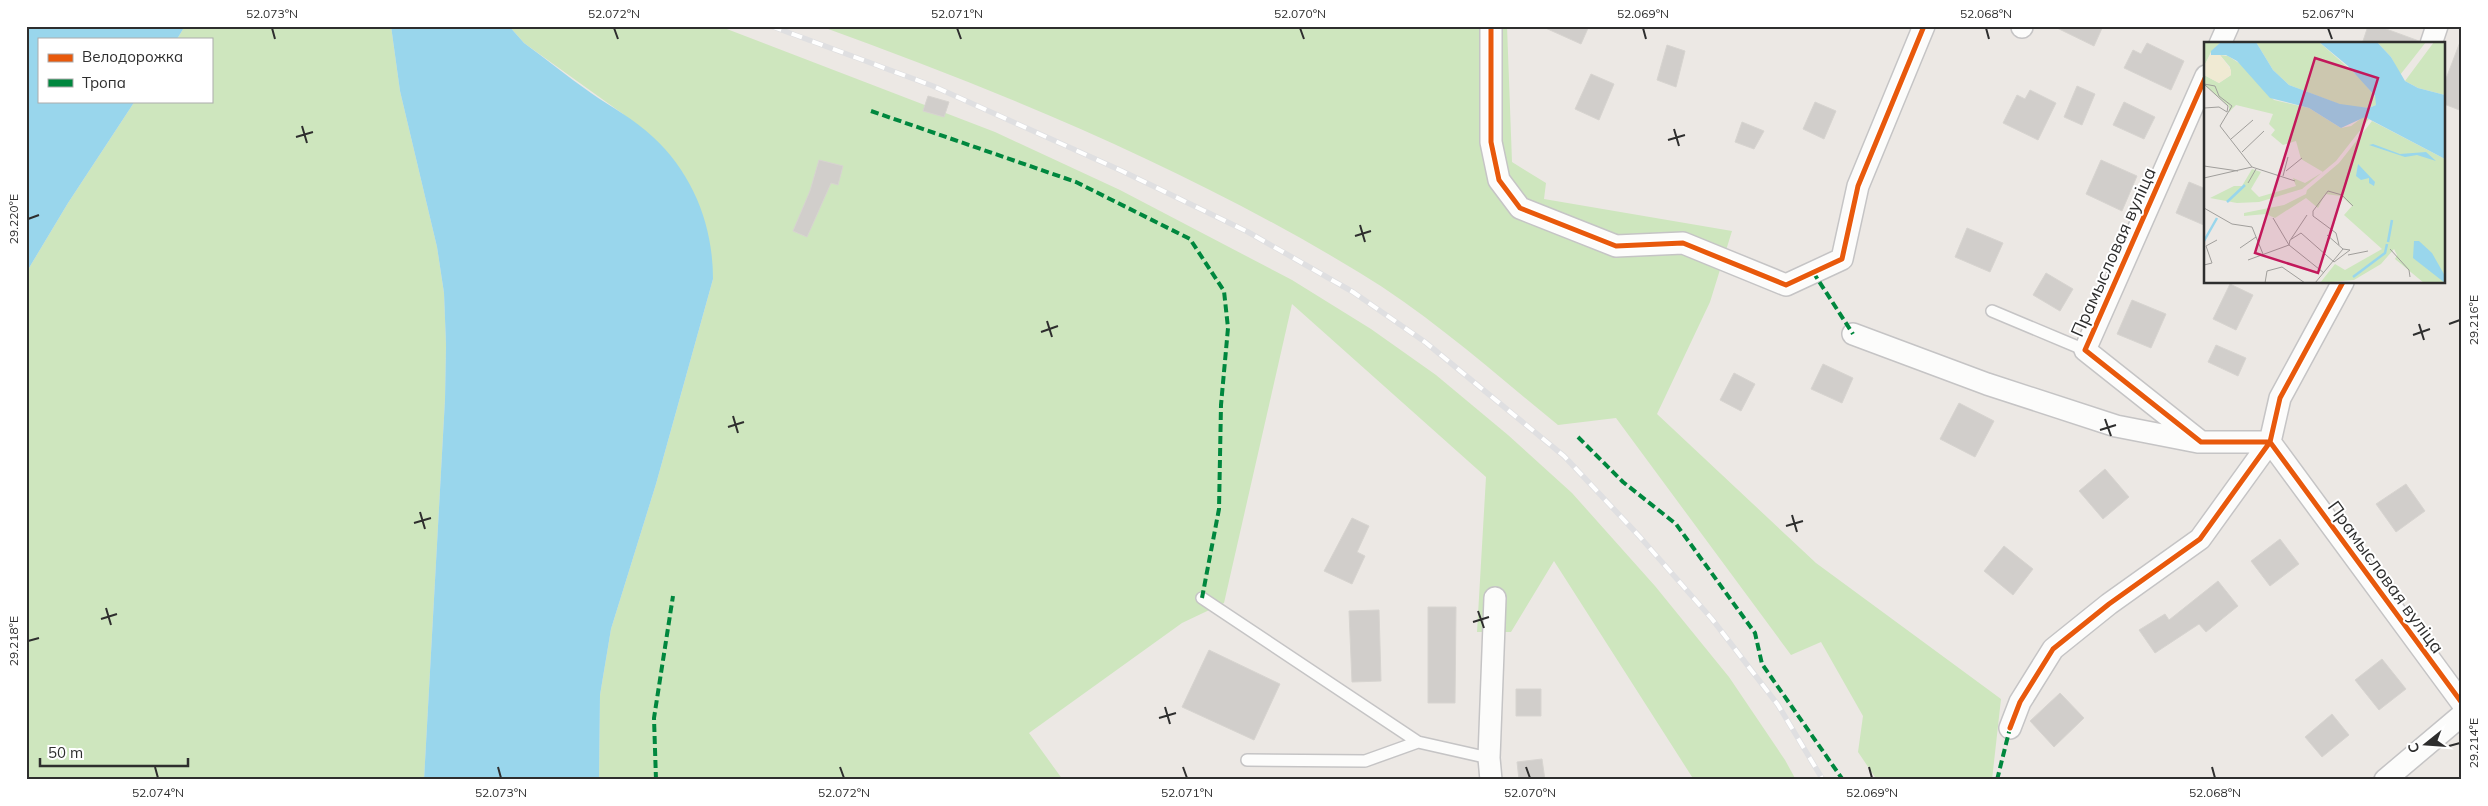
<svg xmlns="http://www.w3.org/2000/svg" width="2488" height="806" viewBox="0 0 2488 806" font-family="Mulish,sans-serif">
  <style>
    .green { fill: #cee6be }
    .water { fill: #99d6ec }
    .building { fill: #d1cecb; stroke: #d7d4d0 }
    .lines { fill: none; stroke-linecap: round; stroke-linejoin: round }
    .service-casing { stroke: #c5c4c5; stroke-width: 14 }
    .minor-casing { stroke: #c5c4c5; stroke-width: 24 }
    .service { stroke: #fcfcfb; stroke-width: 11 }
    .minor { stroke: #fcfcfb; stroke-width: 21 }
    .rail-casing { stroke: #dfdfe1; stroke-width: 5.5 }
    .rail { stroke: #fff; stroke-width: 4; stroke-dasharray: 11; stroke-linecap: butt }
    .quiet { stroke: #00873e; stroke-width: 4; stroke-dasharray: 8 4; stroke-linecap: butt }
    .cycleway-casing { stroke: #fff; stroke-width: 8 }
    .cycleway { stroke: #e8590c; stroke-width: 5 }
    .ticks { fill: none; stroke: #2e2e2e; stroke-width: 2 }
    .labels { text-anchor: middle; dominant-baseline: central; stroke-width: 4; stroke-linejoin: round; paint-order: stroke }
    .street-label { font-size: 18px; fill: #2e2e2e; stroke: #fff }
    .inset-river { fill: none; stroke: #99d6ec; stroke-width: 2.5 }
    .inset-road { fill: none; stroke: #a09e9b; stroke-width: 1 }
    .view { fill: #c2185b; fill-opacity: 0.15; stroke: #c2185b; stroke-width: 2.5 }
    .inset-edge { fill: none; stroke: #2e2e2e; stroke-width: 2.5 }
    .neatline { fill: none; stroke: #2e2e2e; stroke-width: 2 }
    .ticks-label { font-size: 12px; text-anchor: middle; fill: #2e2e2e }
  </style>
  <rect width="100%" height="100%" fill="#ece8e4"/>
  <path class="green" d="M 185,26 L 391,26 L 400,91 L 437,247 L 444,293 L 446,345 L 445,399 L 424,780 L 26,780 L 26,273 L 68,203 L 135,101 L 211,101 L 211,39 L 177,39 Z
    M 509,26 L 719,26 L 995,132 L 1120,190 L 1292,280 L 1371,329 L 1436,375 L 1508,435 L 1572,493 L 1655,586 L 1729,677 L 1785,760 L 1796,780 L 1694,780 L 1554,561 L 1511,632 L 1477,632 L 1486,477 L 1292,304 L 1224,603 L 1182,623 L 1029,733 L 1063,780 L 599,780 L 600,695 L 611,629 L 656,484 L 713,279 L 623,114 L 524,43 Z
    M 820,26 L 1507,26 L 1512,162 L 1546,183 L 1544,199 L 1732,231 L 1710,302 L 1657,414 L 1816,563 L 2001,699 L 1992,780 L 1877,780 L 1858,752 L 1863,716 L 1821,642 L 1791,655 L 1616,418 L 1558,425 C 1494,373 1431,316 1360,273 C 1191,170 1006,93 820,26 Z"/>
  <path class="water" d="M 26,26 L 185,26 L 177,39 L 39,39 L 39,101 L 135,101 L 68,203 L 26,273 Z
    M 391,26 L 509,26 L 524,43 C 546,59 568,77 591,93 C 611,107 634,119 653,137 C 693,174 713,225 713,279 L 656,484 L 611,629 L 600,695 L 599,780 L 424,780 L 445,399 L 446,345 L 444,293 L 437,247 L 400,91 Z"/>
  <path class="building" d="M 1541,26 L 1589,26 L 1581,44 Z
    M 2053,26 L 2103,26 L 2094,46 Z
    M 2368,26 L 2378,26 L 2419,41 L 2419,44 L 2362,44 Z
    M 2460,42 L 2462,42 L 2462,111 L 2444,104 L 2444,84 Z
    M 2147,43 L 2184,61 L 2171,90 L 2124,68 L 2133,50 L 2141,54 Z
    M 1667,45 L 1685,51 L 1676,87 L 1657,80 Z
    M 1591,74 L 1614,84 L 1599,120 L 1575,109 Z
    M 2077,86 L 2095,94 L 2082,125 L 2064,117 Z
    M 2030,90 L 2056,103 L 2038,140 L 2003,123 L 2017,95 L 2025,99 Z
    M 928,96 L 949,102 L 944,117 L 923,111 Z
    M 1815,102 L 1836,111 L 1824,139 L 1803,129 Z
    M 2124,102 L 2155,117 L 2144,139 L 2113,125 Z
    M 1742,122 L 1764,131 L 1754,149 L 1735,142 Z
    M 819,160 L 843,166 L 838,185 L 831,183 L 807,237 L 793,231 L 810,191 Z
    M 2101,160 L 2137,176 L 2122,211 L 2086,194 Z
    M 2189,182 L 2206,189 L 2206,226 L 2176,213 Z
    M 1967,228 L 2003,243 L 1990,272 L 1955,257 Z
    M 2046,273 L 2073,289 L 2060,311 L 2033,295 Z
    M 2230,284 L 2253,295 L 2236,330 L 2213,319 Z
    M 2132,300 L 2166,314 L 2151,348 L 2117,334 Z
    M 2216,345 L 2246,358 L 2238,376 L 2208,362 Z
    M 1823,364 L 1853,378 L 1842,403 L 1811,389 Z
    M 1734,373 L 1755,384 L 1741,411 L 1720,400 Z
    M 1959,403 L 1994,421 L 1975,457 L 1940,439 Z
    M 2105,469 L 2129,497 L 2103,519 L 2079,491 Z
    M 2406,484 L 2425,511 L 2396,532 L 2376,504 Z
    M 1352,518 L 1369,526 L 1357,552 L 1365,556 L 1352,584 L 1324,571 Z
    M 2280,539 L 2299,564 L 2270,586 L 2251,561 Z
    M 2004,546 L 2033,569 L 2013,595 L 1984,571 Z
    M 2218,581 L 2238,606 L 2206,632 L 2199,624 L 2155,653 L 2139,630 L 2165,614 L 2169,620 Z
    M 1428,607 L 1456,607 L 1455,703 L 1428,703 Z
    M 1379,610 L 1381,681 L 1352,682 L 1349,611 Z
    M 1209,650 L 1280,684 L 1254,740 L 1182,707 Z
    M 2382,659 L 2406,689 L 2379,710 L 2355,680 Z
    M 1516,689 L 1541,689 L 1541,716 L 1516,716 Z
    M 2060,693 L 2084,718 L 2054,747 L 2030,721 Z
    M 2332,714 L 2349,735 L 2322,757 L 2305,737 Z
    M 1542,759 L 1545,780 L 1519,780 L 1517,762 Z"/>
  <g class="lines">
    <defs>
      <path id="service" d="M 1992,311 L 2085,350
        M 1202,598 L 1418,742
        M 1247,760 L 1365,761 L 1418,742 L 1489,758"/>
      <path id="minor" d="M 1491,26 L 1491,142 L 1499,180 L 1520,208 L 1616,246 L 1683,243 L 1786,285 L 1842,259 L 1858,186 L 1924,26
        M 2022,27 L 2022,26
        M 2220,44 L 2228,26
        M 2431,44 L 2437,26
        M 2206,76 L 2085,350 L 2201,442 L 2270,442 L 2280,398 L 2343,282
        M 1853,334 L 1987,384 L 2116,426 L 2198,442
        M 2010,728 L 2020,702 L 2053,649 L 2109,604 L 2200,539 L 2270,442 L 2462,703
        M 1491,780 L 1489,758 L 1495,598
        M 2385,780 L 2462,715"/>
    </defs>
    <use href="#service" class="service-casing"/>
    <use href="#minor" class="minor-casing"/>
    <use href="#service" class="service"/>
    <use href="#minor" class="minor"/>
    <defs>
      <path id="rail" d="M 771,26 L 933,86 L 1122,171 L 1248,232 L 1353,292 L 1425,342 L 1564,456 L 1640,537 L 1712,619 L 1778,705 L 1823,780"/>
    </defs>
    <use href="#rail" class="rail-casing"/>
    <use href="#rail" class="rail"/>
    <path class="quiet" d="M 871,111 L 1076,182 L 1190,239 L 1224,291 L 1228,328 L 1221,405 L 1219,509 L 1202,598
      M 1813,272 L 1853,334
      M 1578,437 L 1623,482 L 1676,524 L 1755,633 L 1762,664 L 1843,780
      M 656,780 L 654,718 L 673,596
      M 1997,780 L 2010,728"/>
    <defs>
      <path id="cycleway" d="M 1491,26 L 1491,142 L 1499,180 L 1520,208 L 1616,246 L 1683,243 L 1786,285 L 1842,259 L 1858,186 L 1924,26
        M 2206,76 L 2085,350 L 2201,442 L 2270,442 L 2280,398 L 2343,282
        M 2010,728 L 2020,702 L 2053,649 L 2109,604 L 2200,539 L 2270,442 L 2462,703"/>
    </defs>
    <use href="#cycleway" class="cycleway-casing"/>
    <use href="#cycleway" class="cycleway"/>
  </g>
  <path class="ticks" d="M 272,28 L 275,39M 614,28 L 618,39M 957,28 L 961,39M 1300,28 L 1304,39M 1643,28 L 1646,39M 1986,28 L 1989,39M 2328,28 L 2332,39M 302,126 L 307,143M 1674,129 L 1679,146M 296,137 L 313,132M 1668,140 L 1685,135M 28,219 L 39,215M 1360,225 L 1365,242M 1355,236 L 1371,231M 1047,321 L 1052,337M 2419,324 L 2424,340M 2449,324 L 2460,320M 1041,332 L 1058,326M 2413,335 L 2430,329M 733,416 L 738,433M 2105,419 L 2111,436M 728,427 L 744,422M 2100,430 L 2116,425M 420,512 L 425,529M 1792,515 L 1797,532M 414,523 L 431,518M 1786,526 L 1803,521M 106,608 L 111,625M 1478,611 L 1484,628M 101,619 L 117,614M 1473,622 L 1489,617M 28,641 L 39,638M 1165,707 L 1170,724M 1159,718 L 1176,713M 2449,746 L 2460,743M 155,767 L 158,778M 498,767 L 501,778M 840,767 L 844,778M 1183,767 L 1187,778M 1526,767 L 1530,778M 1869,767 L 1872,778M 2212,767 L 2215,778"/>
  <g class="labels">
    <g class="street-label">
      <text transform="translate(2113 252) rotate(-66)">Прамысловая вуліца</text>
      <text transform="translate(2386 577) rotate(54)">Прамысловая вуліца</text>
    </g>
  </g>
  <g transform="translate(2204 42)">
    <rect width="241" height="241" fill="#ece8e4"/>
    <path d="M 0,0 L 17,0 L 7,10 L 0,24 ZM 52,0 L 115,0 L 156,36 L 172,56 L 172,63 L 165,66 L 140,64 L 85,43 L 69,28 ZM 173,0 L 222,0 L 196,33 L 187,15 ZM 230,0 L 241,0 L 241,53 L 214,46 L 201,39 ZM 16,13 L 24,14 L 38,23 L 70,58 L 105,66 L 137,86 L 147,84 L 159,75 L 165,77 L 132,119 L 98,147 L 55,160 L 33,161 L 6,156 L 30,144 L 38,144 L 48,127 L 57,130 L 47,147 L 55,155 L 92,144 L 89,136 L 101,141 L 119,130 L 97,117 L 92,99 L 79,103 L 67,93 L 71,88 L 65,82 L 69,72 L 32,63 L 25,70 L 25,64 L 0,43 L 0,33 L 15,41 L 27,33 L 26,25 ZM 168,79 L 241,117 L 241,241 L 220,241 L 191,217 L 193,213 L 190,207 L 177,222 L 150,238 L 116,241 L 131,222 L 141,228 L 178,207 L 140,173 L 148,164 L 137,154 L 121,152 L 114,166 L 102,156 L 71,176 L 62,172 L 40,174 L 40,171 L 80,163 L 102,152 L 103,148 L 135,121 Z" fill="#cee6be"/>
    <path d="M 7,12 L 16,13 L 27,28 L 27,33 L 15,41 L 0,33 L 0,24 Z" fill="#f0ead3"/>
    <path d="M 17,0 L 52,0 L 69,28 L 85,43 L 136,62 L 165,66 L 172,63 L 171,54 L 144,24 L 115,0 L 173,0 L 187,15 L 201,39 L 214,46 L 241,53 L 241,117 L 161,75 L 137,86 L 105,66 L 66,56 L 33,19 L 22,13 L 7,13 L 7,9 ZM 169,102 L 196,112 L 222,110 L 232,119 L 213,113 L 201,115 L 165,103 ZM 154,122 L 171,140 L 170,144 L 165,141 L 165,136 L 157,138 L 152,134 ZM 210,199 L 215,199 L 228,211 L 241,234 L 241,241 L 209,216 Z" fill="#99d6ec"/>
    <path class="inset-river" d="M 23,160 L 41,143M 0,199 L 13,176M 184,200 L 188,178M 149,235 L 181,211 L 183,202"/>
    <path class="inset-road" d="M 0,42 L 11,44 L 15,54 L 28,64 L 16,84 L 48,125 L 91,139M 0,42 L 24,64 L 23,70 L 15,65 L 0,66M 27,97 L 49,78M 38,110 L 60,89M 0,124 L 34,129M 82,129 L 98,116M 79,134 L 84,115M 0,136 L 48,125M 44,141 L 52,127M 0,166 L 28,182 L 48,185 L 59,212M 87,197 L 103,173M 135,203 L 132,191 L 109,174 L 109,169 L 124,149 L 138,153 L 149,164M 36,206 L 52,195M 186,207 L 205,228 L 206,235M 144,213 L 164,209M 44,218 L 85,203 L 69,176M 0,223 L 8,221 L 2,204 L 13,198M 120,231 L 85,203 L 86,198 L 97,191 L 130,220 L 146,208 L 139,207M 61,241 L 63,229 L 78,225 L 101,241M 111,241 L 139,207 L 123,193"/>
    <path class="view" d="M 111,16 L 174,36 L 114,231 L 51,211 Z"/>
    <rect width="241" height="241" class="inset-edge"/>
  </g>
  <rect width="2488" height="806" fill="none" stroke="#ffffff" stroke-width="55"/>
  <rect x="38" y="38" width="175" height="65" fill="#ffffff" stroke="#ababab"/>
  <rect x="48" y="54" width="25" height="8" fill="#e8590c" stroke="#ababab"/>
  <text x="82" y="62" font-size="15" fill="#2e2e2e">Велодорожка</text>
  <rect x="48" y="79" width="25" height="8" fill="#00873e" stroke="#ababab"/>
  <text x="82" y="88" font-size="15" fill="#2e2e2e">Тропа</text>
  <g transform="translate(2426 744) rotate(253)" stroke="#ffffff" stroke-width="4" paint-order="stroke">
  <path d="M0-4L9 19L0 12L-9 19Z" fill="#2e2e2e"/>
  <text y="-8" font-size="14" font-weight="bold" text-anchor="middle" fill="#2e2e2e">С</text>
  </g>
  <path d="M40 758v8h148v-8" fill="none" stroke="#2e2e2e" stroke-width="2.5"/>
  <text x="48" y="758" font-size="15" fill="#2e2e2e" stroke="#ffffff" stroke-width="4" paint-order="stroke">50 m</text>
  <rect x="28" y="28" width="2432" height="750" class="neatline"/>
  <g class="ticks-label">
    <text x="272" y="18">52.073°N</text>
    <text x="614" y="18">52.072°N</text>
    <text x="957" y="18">52.071°N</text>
    <text x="1300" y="18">52.070°N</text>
    <text x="1643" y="18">52.069°N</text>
    <text x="1986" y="18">52.068°N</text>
    <text x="2328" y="18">52.067°N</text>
    <text transform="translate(14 219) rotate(-90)" y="4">29.220°E</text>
    <text transform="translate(2474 320) rotate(-90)" y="4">29.216°E</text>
    <text transform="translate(14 641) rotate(-90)" y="4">29.218°E</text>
    <text transform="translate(2474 743) rotate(-90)" y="4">29.214°E</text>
    <text x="158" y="797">52.074°N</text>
    <text x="501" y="797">52.073°N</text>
    <text x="844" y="797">52.072°N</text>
    <text x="1187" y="797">52.071°N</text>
    <text x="1530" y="797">52.070°N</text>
    <text x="1872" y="797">52.069°N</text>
    <text x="2215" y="797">52.068°N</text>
  </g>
</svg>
